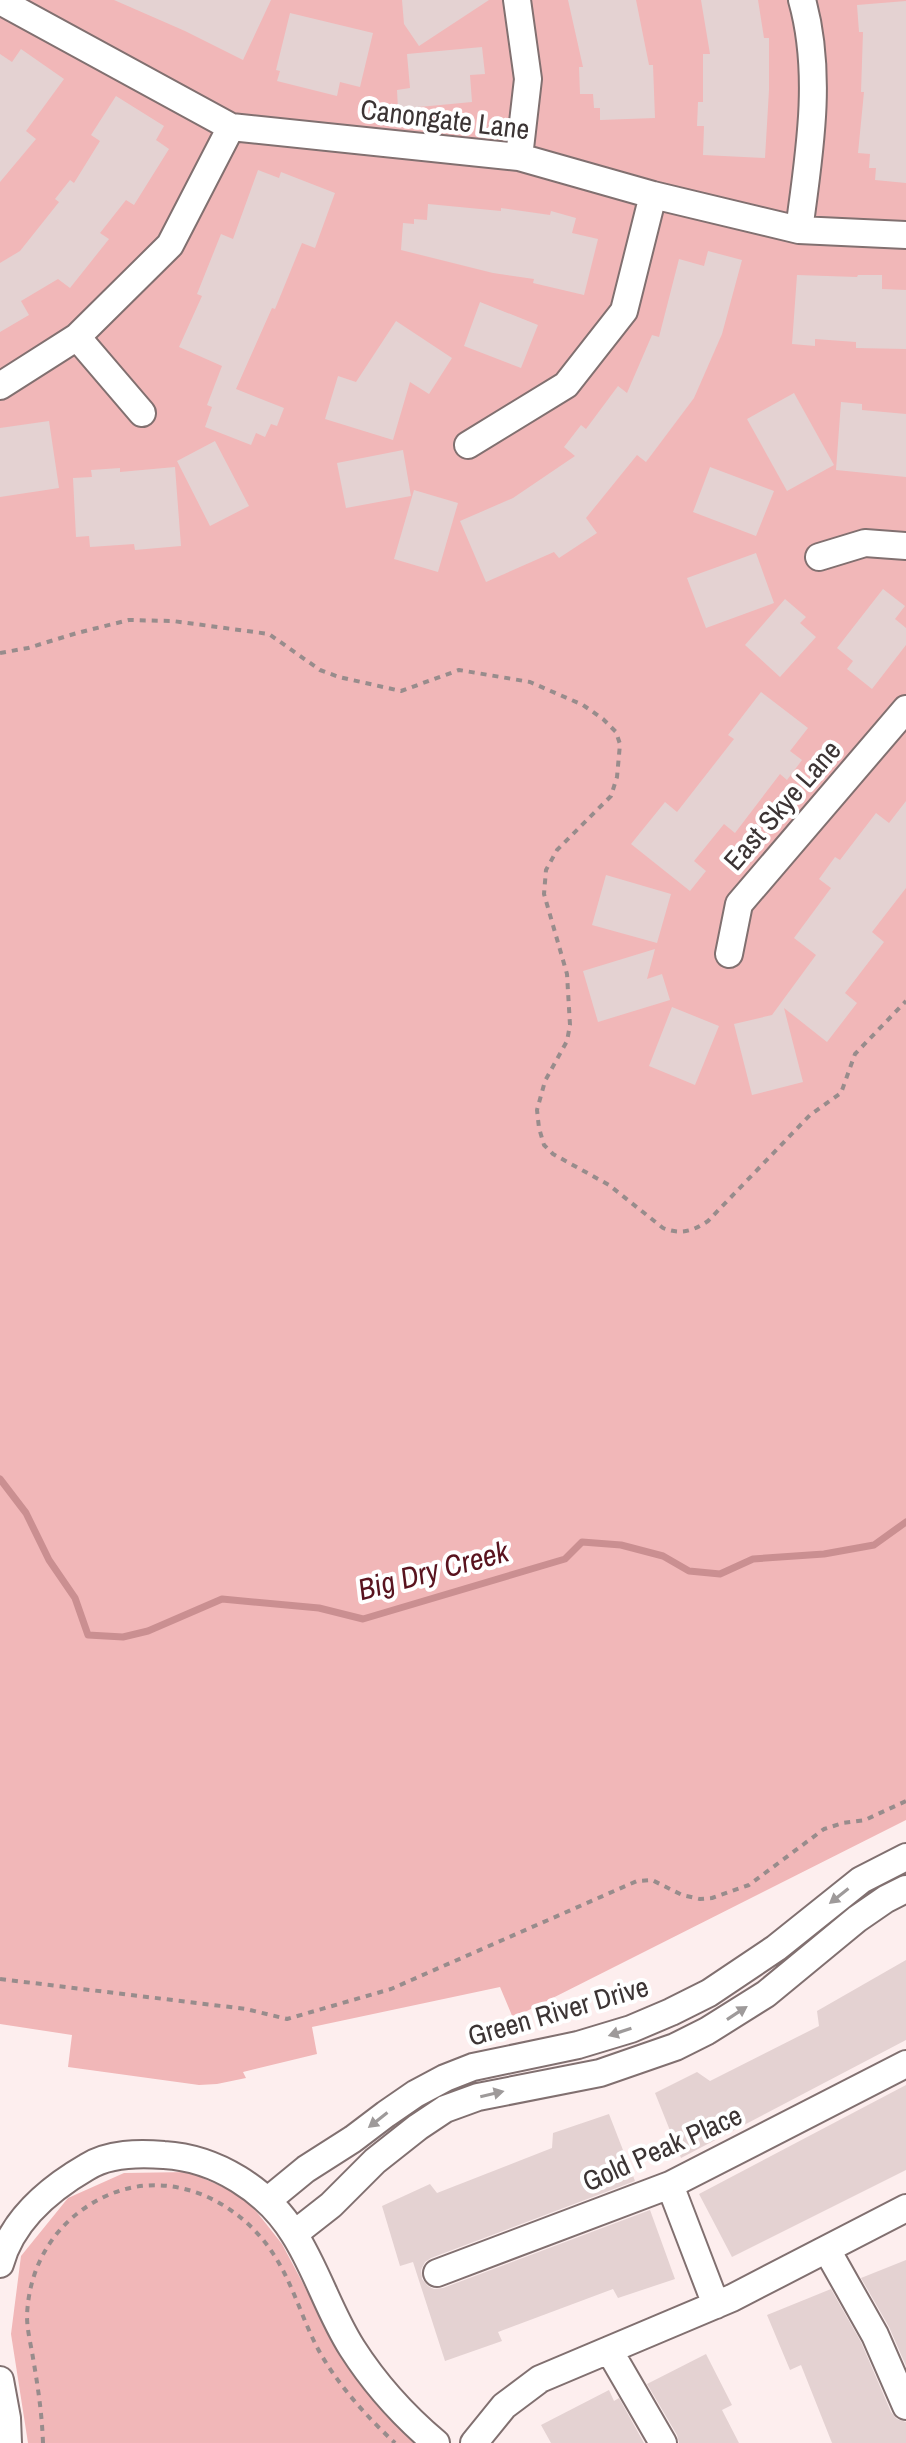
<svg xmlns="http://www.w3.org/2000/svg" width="906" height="2443" viewBox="0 0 906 2443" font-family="'Archivo Narrow',sans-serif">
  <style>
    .green { fill: #f1b7b8 }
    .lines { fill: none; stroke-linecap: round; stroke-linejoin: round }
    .stream { stroke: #ca8f91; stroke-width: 7 }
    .building { fill: #e4d2d2 }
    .minor-casing { stroke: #817070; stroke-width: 30 }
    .path { stroke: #988c8c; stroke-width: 4; stroke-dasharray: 6 6; stroke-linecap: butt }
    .minor { stroke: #fff; stroke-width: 26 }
    .oneway { fill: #9e9a9a }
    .labels { text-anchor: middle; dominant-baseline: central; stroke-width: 8; stroke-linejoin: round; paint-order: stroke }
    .street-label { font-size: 28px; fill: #3c3434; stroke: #fff }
    .water-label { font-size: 30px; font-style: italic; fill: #59131e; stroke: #fff }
  </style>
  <rect width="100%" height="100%" fill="#fdeeee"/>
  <path class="green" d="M 0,0 L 906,0 L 906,1820 L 513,2018 L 500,1987 L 312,2027 L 317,2054 L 243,2072 L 246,2078 L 217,2084 L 199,2085 L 68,2067 L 72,2035 L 0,2024 Z
    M 189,2172 L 241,2195 L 248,2201 L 282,2244 L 324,2323 L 364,2389 L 418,2443 L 28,2443 L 11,2334 L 21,2256 L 68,2198 L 124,2173 Z"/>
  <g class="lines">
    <path class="stream" d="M 0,1479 L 26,1513 L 49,1560 L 75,1598 L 88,1635 L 123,1637 L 148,1631 L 222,1599 L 319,1608 L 363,1619 L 565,1559 L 582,1542 L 621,1545 L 663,1556 L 689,1571 L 720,1574 L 753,1559 L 824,1554 L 874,1545 L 906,1522"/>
  </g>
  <path class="building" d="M 114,0 L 271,0 L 243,60 L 185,31 Z
    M 402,0 L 489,0 L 419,46 L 404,24 Z
    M 568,0 L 636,0 L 649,65 L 653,65 L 655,118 L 600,120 L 600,108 L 594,108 L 593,94 L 580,94 L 579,67 L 583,67 Z
    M 701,0 L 758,0 L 764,38 L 769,38 L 769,90 L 765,158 L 703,155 L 704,126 L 697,126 L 698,102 L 703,102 L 703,54 L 710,54 Z
    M 906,1 L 906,183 L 875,180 L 876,168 L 869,168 L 870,154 L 858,153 L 864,92 L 861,92 L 863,32 L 859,32 L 857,5 Z
    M 290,13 L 373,33 L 360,87 L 340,82 L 337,96 L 277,81 L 280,71 L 276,70 Z
    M 482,47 L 485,74 L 470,75 L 472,102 L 398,109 L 397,90 L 410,88 L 407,54 Z
    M 21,49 L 64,79 L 26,131 L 36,139 L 0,182 L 0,54 L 12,62 Z
    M 116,96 L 164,126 L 156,140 L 169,149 L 134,205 L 126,200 L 100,233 L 109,239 L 70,288 L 58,279 L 21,301 L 29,315 L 0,332 L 0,263 L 20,251 L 59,202 L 55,199 L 70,180 L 74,183 L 100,141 L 91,135 Z
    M 258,170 L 279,178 L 281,172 L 335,193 L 315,248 L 302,243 L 275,309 L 272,308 L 236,389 L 284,408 L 277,426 L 271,424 L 265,437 L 256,433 L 251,445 L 205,427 L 212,407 L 207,405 L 222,366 L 179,347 L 202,296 L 197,294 L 221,234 L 233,239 Z
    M 428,204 L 501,211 L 501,208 L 550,215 L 551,211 L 576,218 L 572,233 L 598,239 L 584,295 L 533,283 L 534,279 L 493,273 L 401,250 L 403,223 L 414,224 L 414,219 L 427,220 Z
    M 708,251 L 742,260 L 722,334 L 694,398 L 646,462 L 637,455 L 586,518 L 597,533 L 559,558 L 554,552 L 486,582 L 460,521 L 513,498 L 575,456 L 564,447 L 581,425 L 586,429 L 618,386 L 627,393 L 652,335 L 659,337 L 679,259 L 704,266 Z
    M 797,275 L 857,277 L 858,275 L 882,275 L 882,289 L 906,290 L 906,349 L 856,348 L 856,342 L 815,339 L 815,346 L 792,344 Z
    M 480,302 L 538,325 L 521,368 L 464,346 Z
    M 396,321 L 452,358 L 429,394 L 410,382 L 393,440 L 325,419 L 338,376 L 356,382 Z
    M 794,393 L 834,465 L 787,491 L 747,419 Z
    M 841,402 L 862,404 L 862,410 L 906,414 L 906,477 L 836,470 Z
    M 49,421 L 59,488 L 0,497 L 0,428 Z
    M 215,441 L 249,506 L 210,526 L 177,461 Z
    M 403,450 L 411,496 L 346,508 L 337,463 Z
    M 175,467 L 181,546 L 135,550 L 134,544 L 90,547 L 89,536 L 76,537 L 73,478 L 92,477 L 91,470 L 120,468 L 120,472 Z
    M 710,467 L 774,491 L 756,536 L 693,512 Z
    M 414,490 L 458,503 L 438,572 L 394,559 Z
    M 756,553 L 774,603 L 706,628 L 687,578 Z
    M 883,589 L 905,606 L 895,619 L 906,628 L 906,645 L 872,689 L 847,669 L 853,661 L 837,648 Z
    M 785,599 L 806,617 L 800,623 L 816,637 L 780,677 L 745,645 Z
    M 761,692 L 808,728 L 790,751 L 802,760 L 787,780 L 780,774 L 735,833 L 724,824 L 694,861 L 706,871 L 690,891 L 631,844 L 665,802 L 677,812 L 734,739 L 728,735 Z
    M 906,801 L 906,888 L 872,932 L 884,942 L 845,993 L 857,1003 L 827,1042 L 784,1008 L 803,1082 L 752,1095 L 734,1024 L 772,1015 L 816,955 L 794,938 L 831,888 L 819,879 L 835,857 L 840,860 L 876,813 L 889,823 Z
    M 606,875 L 671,894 L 657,943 L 592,925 Z
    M 655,949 L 647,979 L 662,974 L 670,1000 L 598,1022 L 583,971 Z
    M 672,1007 L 719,1026 L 695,1085 L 649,1066 Z
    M 906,1960 L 906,2040 L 681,2158 L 655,2093 L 697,2072 L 710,2081 L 819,2026 L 817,2011 Z
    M 906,2085 L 906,2170 L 732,2257 L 699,2194 Z
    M 609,2114 L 635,2181 L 431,2258 L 425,2262 L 421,2270 L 422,2279 L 428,2286 L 434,2289 L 443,2288 L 650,2210 L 675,2279 L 618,2298 L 613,2289 L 498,2332 L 502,2341 L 445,2361 L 413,2262 L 400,2266 L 382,2206 L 430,2184 L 437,2193 L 552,2148 L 553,2133 Z
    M 906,2260 L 906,2366 L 889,2327 L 861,2278 Z
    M 831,2289 L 861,2342 L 891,2412 L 897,2419 L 906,2422 L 906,2443 L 832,2443 L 801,2365 L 790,2370 L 767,2315 Z
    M 706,2354 L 732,2405 L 722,2410 L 739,2443 L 679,2443 L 677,2435 L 647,2384 Z
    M 609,2390 L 614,2401 L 619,2398 L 644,2443 L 551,2443 L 541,2425 Z"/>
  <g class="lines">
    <defs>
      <path id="minor" d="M 517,0 L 528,79 L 519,157
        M 0,1 L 231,127 L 519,157 L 653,195 L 799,230 L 906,235
        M 799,230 C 809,156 823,74 802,0
        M 77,337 L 142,413
        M 0,386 L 77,337 L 170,245 L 231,127
        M 468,445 L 566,385 L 624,311 L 653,195
        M 819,557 L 865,543 L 906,546
        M 729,954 L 739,904 L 906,709
        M 670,2185 L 716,2305
        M 267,2201 L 306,2169 L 353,2139 L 386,2114 L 415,2094 L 445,2078 L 473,2067 L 578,2045 L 631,2029 L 671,2012 L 709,1993 L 776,1948 L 861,1880 L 906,1857
        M 294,2234 L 331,2205 L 375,2161 L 418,2127 L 445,2109 L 478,2097 L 600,2073 L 675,2047 L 707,2031 L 766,1994 L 857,1919 L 886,1899 L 906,1889
        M 827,2250 L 875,2335 L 906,2406
        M 0,2264 C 12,2220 49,2189 87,2167 C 109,2153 139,2153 164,2155 C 216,2158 267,2190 294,2234 C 317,2270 329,2312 352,2348 C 375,2384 404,2416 436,2443
        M 437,2273 L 670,2185 L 906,2064
        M 609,2350 L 663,2443
        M 0,2380 L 7,2418 L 8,2443
        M 474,2443 L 504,2406 L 540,2379 L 732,2298 L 906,2208"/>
    </defs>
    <use href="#minor" class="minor-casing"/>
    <path class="path" d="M 0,653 L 28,648 L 77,633 L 129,620 L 173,621 L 269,634 L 320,670 L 339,677 L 401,691 L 459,670 L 530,682 L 583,705 L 603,719 L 616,732 L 620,744 L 617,777 L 611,796 L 557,850 L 546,870 L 544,894 L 567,974 L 570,1025 L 567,1041 L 545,1081 L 537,1110 L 539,1128 L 544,1145 L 553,1154 L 609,1185 L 663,1228 C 681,1235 693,1231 708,1221 L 810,1115 L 841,1093 L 855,1054 L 906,1001
      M 0,1979 L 246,2009 L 287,2019 L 391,1989 L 637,1881 L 652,1880 L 682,1895 L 700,1899 L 712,1898 L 749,1885 L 824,1829 L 843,1823 L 865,1820 L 906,1801
      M 43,2443 C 42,2414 38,2387 33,2358 C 31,2345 27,2330 27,2316 C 29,2262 58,2218 106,2196 C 169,2167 239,2200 274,2255 C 293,2284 302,2319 318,2349 C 337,2384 367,2417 395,2443"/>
    <use href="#minor" class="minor"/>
  </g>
  <defs><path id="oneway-solid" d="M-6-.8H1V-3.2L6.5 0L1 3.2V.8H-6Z" transform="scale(2)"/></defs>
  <g class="oneway">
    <use href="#oneway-solid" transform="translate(839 1896) rotate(142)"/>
    <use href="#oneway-solid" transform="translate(737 2013) rotate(-33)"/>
    <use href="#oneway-solid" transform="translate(620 2032) rotate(162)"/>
    <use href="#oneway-solid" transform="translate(492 2094) rotate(-13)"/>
    <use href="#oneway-solid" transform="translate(378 2120) rotate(142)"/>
  </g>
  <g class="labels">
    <g class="street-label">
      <text transform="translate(445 119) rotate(7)">Canongate Lane</text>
      <text transform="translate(782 805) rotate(-49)">East Skye Lane</text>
      <text transform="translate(558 2011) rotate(-16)">Green River Drive</text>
      <text transform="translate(662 2148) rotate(-24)">Gold Peak Place</text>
    </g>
    <g class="water-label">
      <text transform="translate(433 1570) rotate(-15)">Big Dry Creek</text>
    </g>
  </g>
</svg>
